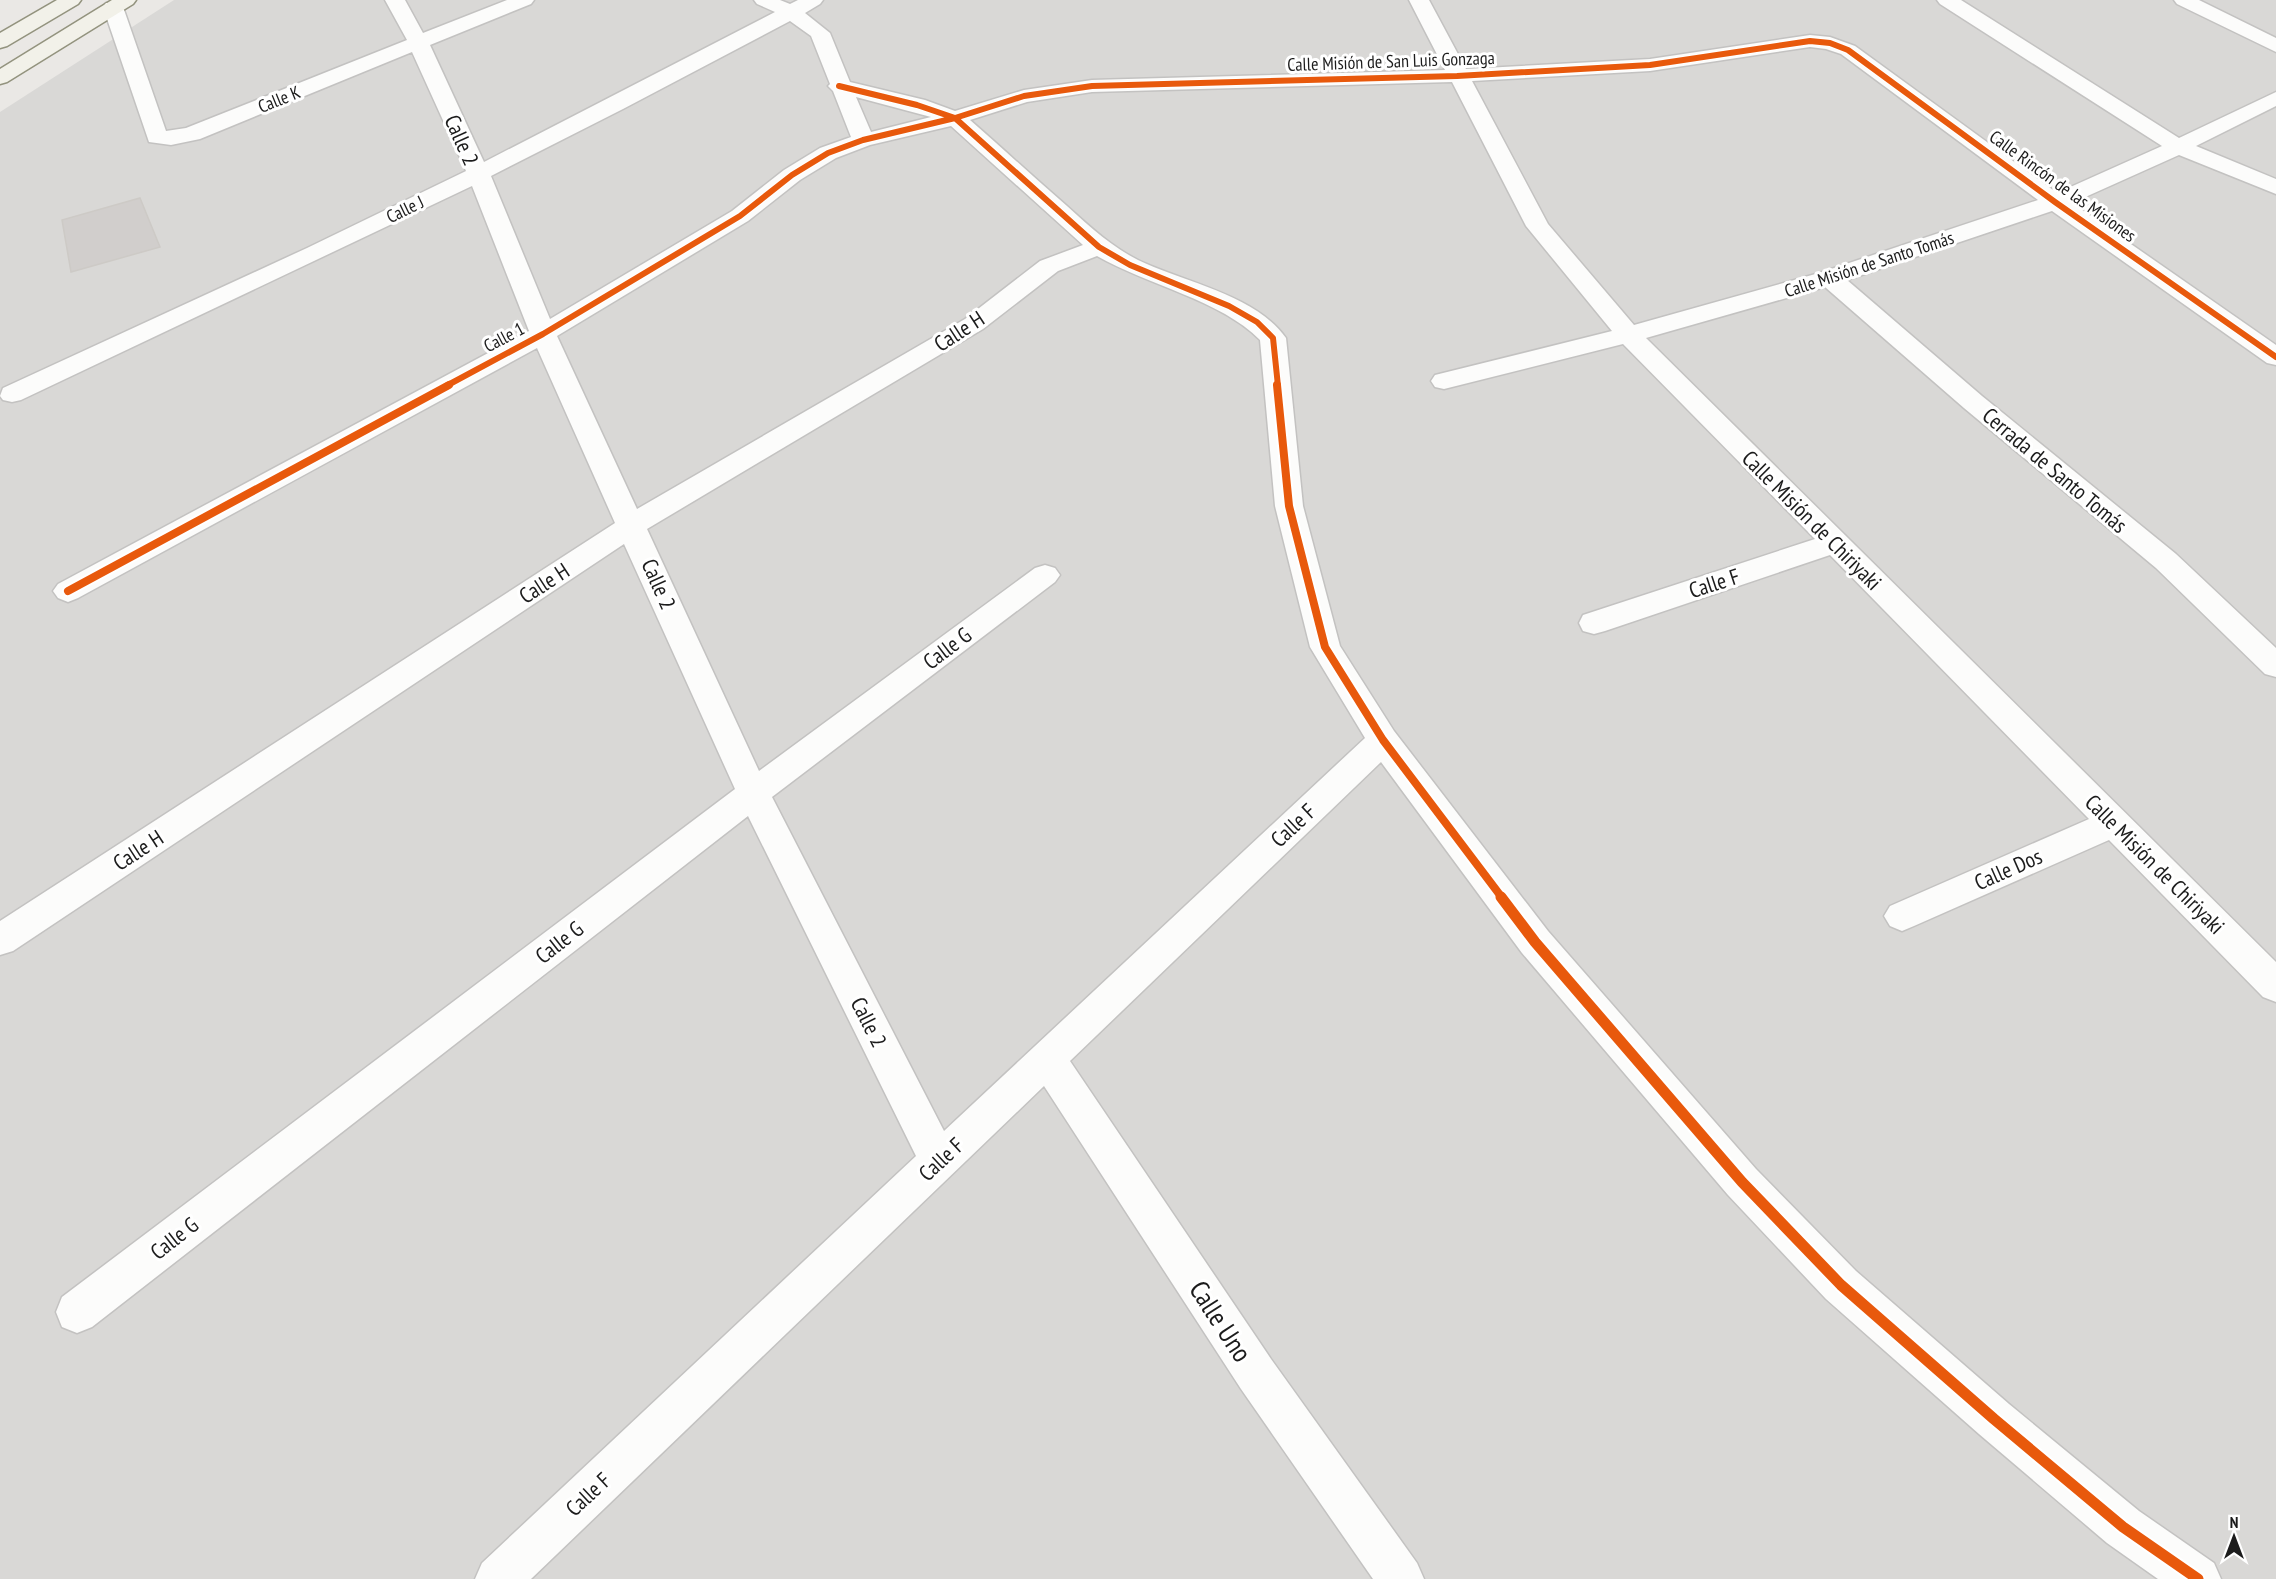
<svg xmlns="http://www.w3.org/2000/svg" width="2276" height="1579" viewBox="0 0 2276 1579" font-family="'PT Sans Narrow',sans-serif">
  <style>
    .residential { fill: #d9d8d6 }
    .building { fill: #d1cecc; stroke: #cdcac6; stroke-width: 1.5 }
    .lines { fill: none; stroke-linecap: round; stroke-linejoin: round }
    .street-casing { stroke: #c3c2c1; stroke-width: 3 }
    .secondary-casing { stroke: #93937e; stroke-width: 3 }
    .street { fill: #fcfcfb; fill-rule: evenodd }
    .secondary { fill: #f2f1e9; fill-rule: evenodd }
    .cycleway-far2-casing { stroke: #fff; stroke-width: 8 }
    .cycleway-far1-casing { stroke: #fff; stroke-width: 12 }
    .cycleway-casing { stroke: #fff; stroke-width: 15 }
    .cycleway-far2 { stroke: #e8590c; stroke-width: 6 }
    .cycleway-far1 { stroke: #e8590c; stroke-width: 8 }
    .cycleway { stroke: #e8590c; stroke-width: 11 }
    .labels { text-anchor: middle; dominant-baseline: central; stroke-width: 6; stroke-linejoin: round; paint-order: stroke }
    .far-street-label { font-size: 18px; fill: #1c1c1c; stroke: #fff }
    .street-label { font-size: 22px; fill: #1c1c1c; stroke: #fff }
    .near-street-label { font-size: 27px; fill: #1c1c1c; stroke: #fff }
  </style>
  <rect width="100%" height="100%" fill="#eae8e5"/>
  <path class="residential" d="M 174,0 L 2276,0 L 2276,1579 L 0,1579 L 0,112 Z"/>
  <path class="building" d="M 140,198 L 160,247 L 71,272 L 62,220 Z"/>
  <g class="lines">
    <defs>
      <path id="street" d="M 385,0 L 405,0 L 423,33 L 507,0 L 534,0 L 531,4 L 430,45 L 484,162 L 775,12 L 757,4 L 754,0 L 780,0 L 790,4 L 798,0 L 823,0 L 820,4 L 805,13 L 830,33 L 850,82 L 925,100 L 955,111 L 1024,90 L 1092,80 L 1445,70 L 1409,0 L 1429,0 L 1466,69 L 1650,59 L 1810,35 L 1830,37 L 1855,46 L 2057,193 L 2162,146 L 1940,4 L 1937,0 L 1961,0 L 2179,138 L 2276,92 L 2276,106 L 2196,146 L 2276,179 L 2276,194 L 2179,155 L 2072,203 L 2276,345 L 2276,365 L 2267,363 L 2052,211 L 1847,280 L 1982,396 L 2176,554 L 2276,648 L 2276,677 L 2265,674 L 2156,568 L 1964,408 L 1825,287 L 1646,338 L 2276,962 L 2276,1002 L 2263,997 L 2109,840 L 1914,926 L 1902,931 L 1890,926 L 1884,916 L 1890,906 L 2089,819 L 1830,555 L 1605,631 L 1594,634 L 1583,631 L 1579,623 L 1583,615 L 1815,539 L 1623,344 L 1444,389 L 1435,387 L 1431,381 L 1435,375 L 1612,331 L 1526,226 L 1452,82 L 1092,92 L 1027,102 L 970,120 C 1000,146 1029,173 1059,199 C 1084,221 1108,245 1138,260 C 1184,282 1256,295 1286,338 L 1303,506 L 1340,646 L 1394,731 L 1548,931 L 1756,1169 L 1856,1271 L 2009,1404 L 2139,1511 L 2214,1563 L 2221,1579 L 2158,1579 L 2107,1543 L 1979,1434 L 1826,1299 L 1728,1195 L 1522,953 L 1381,762 L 1070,1061 L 1271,1359 L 1417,1563 L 1424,1579 L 1373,1579 L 1241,1389 L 1044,1086 L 531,1579 L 475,1579 L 482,1563 L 916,1156 L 748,816 L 92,1327 L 77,1333 L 62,1327 L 56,1312 L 62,1297 L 735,789 L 624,544 L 13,951 L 0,955 L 0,921 L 615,523 L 537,348 L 78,598 L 68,602 L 58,598 L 53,591 L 58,584 L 529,331 L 472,186 L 21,400 L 12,402 L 3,400 L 0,396 L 3,388 L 307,248 L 466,171 L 412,52 L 200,139 L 171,145 L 149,142 L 103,7 L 106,3 L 120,3 L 123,7 L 166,131 L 186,128 L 407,40 ZM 790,21 L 811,36 L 830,84 L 828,86 L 833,91 L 851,137 L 820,148 L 784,170 L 732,211 L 550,319 L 491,176 L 623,109 ZM 1810,47 L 1826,49 L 1841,54 L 2038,200 L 1819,273 L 1634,325 L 1548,224 L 1472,81 L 1650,71 ZM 856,97 L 931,117 L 871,132 ZM 951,126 L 1083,245 L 1040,261 L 965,319 L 637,509 L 557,336 L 748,221 L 800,180 L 836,158 L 870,145 ZM 1097,256 C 1147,285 1221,300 1260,340 L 1275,506 L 1310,647 L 1365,738 L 944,1131 L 772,797 L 1055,582 L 1060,575 L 1055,568 L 1045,565 L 1035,568 L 759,771 L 647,529 L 983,329 L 1058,271 Z
        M 2174,0 L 2199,0 L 2276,38 L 2276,52 L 2177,4 Z"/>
      <path id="secondary" d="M 57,0 L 81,0 L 78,4 L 7,46 L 0,48 L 0,33 Z
        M 112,0 L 136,0 L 133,4 L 7,82 L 0,84 L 0,69 Z"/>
    </defs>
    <use href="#street" class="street-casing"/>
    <use href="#secondary" class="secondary-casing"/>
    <use href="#street" class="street"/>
    <use href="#secondary" class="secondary"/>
    <defs>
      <path id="cycleway-far2" d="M 839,86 L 917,105 L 955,118 L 1099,247 L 1130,265 L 1229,306 L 1257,322 L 1273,338 L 1278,386
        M 446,386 L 543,334 L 740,216 L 792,175 L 828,153 L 863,140 L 955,118 L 1024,96 L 1092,86 L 1457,76 L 1650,65 L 1810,41 L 1830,43 L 1848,50 L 2055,202 L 2276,357"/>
      <path id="cycleway-far1" d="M 1277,385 L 1289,506 L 1325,647 L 1383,740 L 1503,899
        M 68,591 L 449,385"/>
      <path id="cycleway" d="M 1501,897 L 1535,942 L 1742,1182 L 1841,1285 L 1994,1419 L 2123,1527 L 2198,1579"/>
    </defs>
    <use href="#cycleway-far2" class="cycleway-far2-casing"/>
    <use href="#cycleway-far1" class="cycleway-far1-casing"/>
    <use href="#cycleway" class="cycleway-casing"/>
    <use href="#cycleway-far2" class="cycleway-far2"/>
    <use href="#cycleway-far1" class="cycleway-far1"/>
    <use href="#cycleway" class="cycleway"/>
  </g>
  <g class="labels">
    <g class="far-street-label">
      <text transform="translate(1391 61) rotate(-2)">Calle Misión de San Luis Gonzaga</text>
      <text transform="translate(279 99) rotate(-22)">Calle K</text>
      <text transform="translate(2063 186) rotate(36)">Calle Rincón de las Misiones</text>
      <text transform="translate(405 209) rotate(-26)">Calle J</text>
      <text transform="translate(1869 264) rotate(-18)">Calle Misión de Santo Tomás</text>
      <text transform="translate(504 337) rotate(-28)">Calle 1</text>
    </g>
    <g class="street-label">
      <text transform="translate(462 140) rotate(66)">Calle 2</text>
      <text transform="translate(959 331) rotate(-33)">Calle H</text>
      <text transform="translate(2055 470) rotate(40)">Cerrada de Santo Tomás</text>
      <text transform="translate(1812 520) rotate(45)">Calle Misión de Chiriyaki</text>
      <text transform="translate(544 583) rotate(-33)">Calle H</text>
      <text transform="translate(1714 583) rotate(-18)">Calle F</text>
      <text transform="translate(659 584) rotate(66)">Calle 2</text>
      <text transform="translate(947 648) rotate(-37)">Calle G</text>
      <text transform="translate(1293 825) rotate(-43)">Calle F</text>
      <text transform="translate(138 850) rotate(-33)">Calle H</text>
      <text transform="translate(2155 864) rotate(45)">Calle Misión de Chiriyaki</text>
      <text transform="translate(2008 869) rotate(-24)">Calle Dos</text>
      <text transform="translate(559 942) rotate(-38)">Calle G</text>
      <text transform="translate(869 1022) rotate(63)">Calle 2</text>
      <text transform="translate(941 1159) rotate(-43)">Calle F</text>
      <text transform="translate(174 1238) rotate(-38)">Calle G</text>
      <text transform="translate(588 1494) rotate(-43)">Calle F</text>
    </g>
    <g class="near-street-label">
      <text transform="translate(1221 1321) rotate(57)">Calle Uno</text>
    </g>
  </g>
  <g transform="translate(2234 1537)" stroke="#ffffff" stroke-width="4.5" paint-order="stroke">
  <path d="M0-4.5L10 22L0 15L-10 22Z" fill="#1c1c1c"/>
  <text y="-9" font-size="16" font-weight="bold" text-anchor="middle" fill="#1c1c1c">N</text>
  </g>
</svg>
